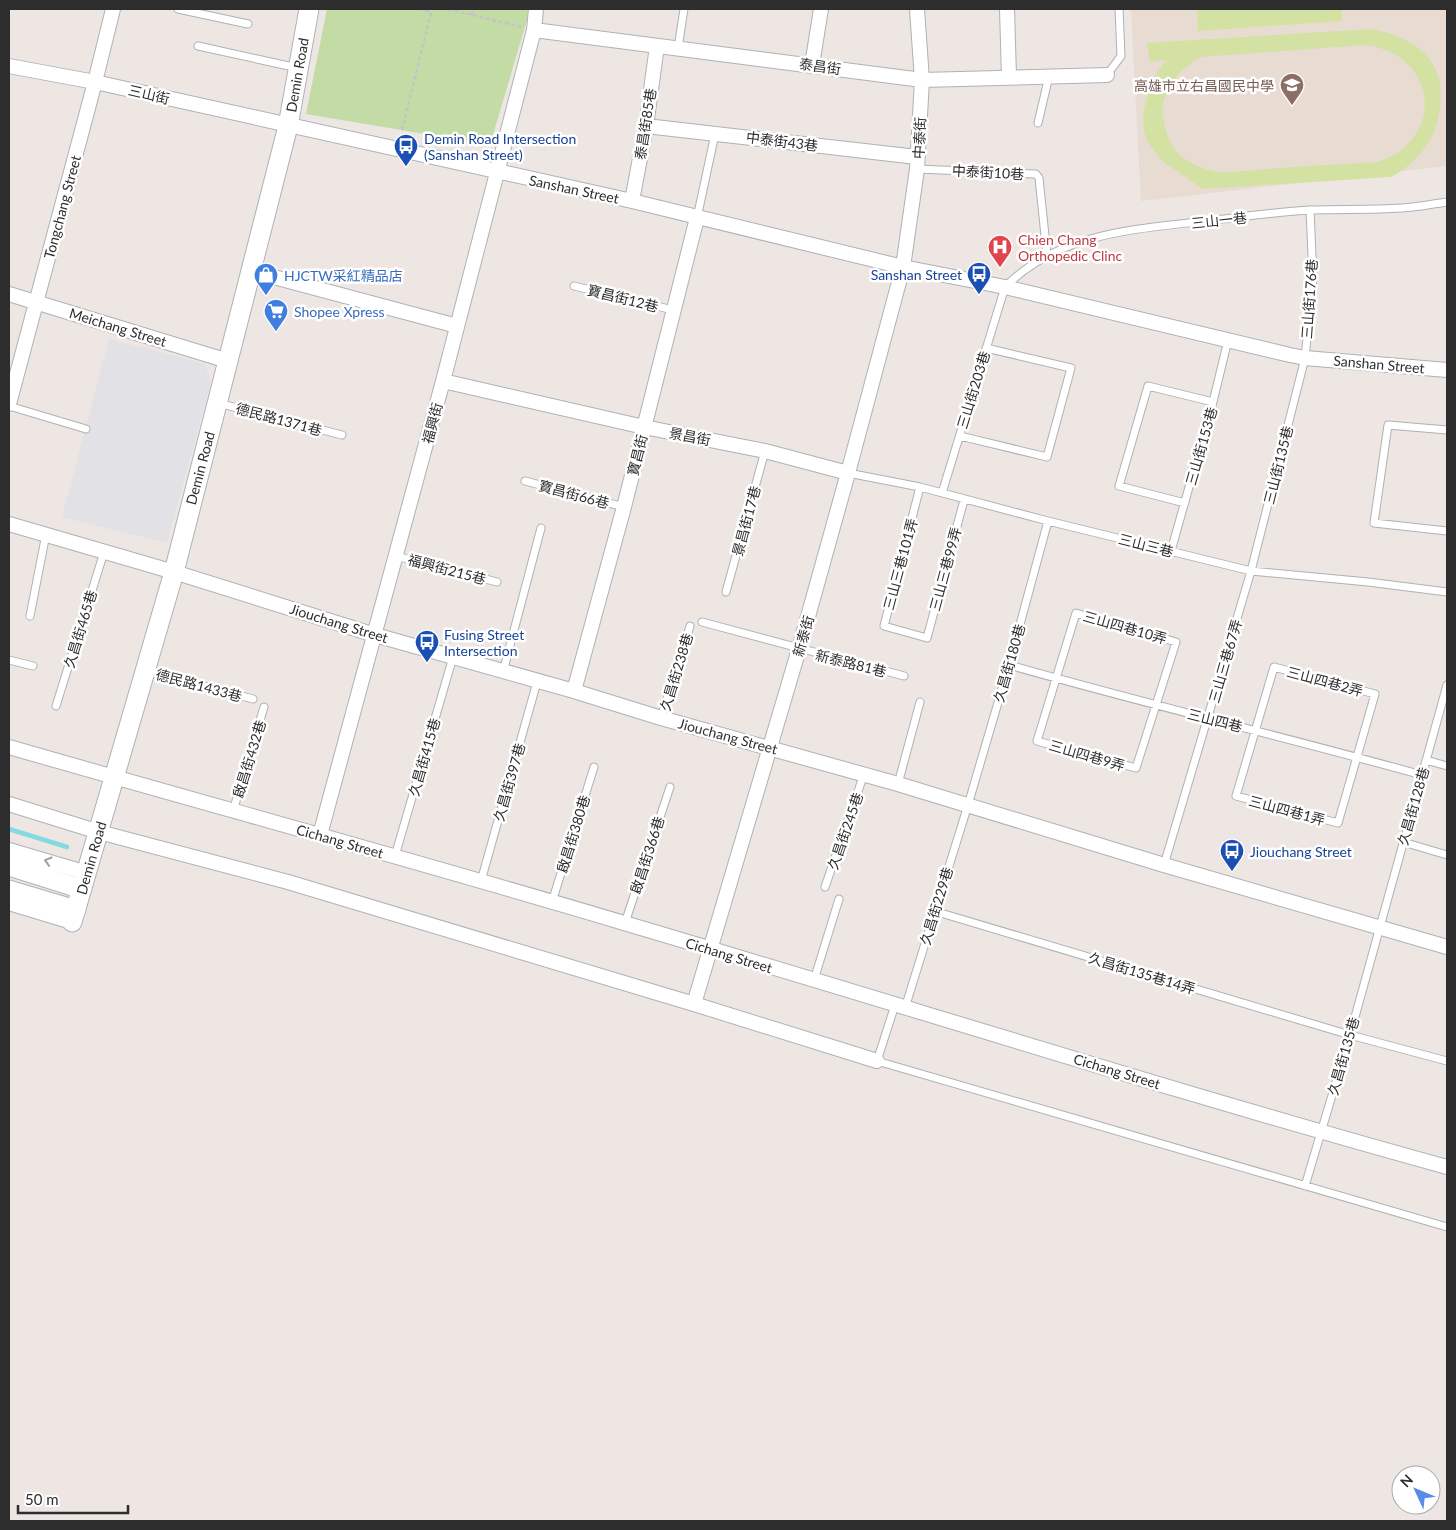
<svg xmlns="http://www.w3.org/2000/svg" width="1456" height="1530" viewBox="0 0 1456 1530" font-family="Lato,'Noto Sans TC',sans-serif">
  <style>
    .industrial { fill: #e2e1e6 }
    .education { fill: #e8dbd1 }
    .green { fill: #c3dca6 }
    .pitch { fill: #d3e2a3; fill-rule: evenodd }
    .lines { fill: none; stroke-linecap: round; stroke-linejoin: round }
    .stream { stroke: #83dae1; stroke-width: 4.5 }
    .lane-casing { stroke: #aeb2b7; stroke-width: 9 }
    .street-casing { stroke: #aeb2b7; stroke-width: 16 }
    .secondary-casing { stroke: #aeb2b7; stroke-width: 21 }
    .path { stroke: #c4c4c4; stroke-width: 2.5; stroke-dasharray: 4 2.5; stroke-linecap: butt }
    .lane { stroke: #fff; stroke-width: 7 }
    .street { stroke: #fff; stroke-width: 14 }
    .secondary { stroke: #fff; stroke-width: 19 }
    .oneway { stroke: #a0a0a0 }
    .labels { text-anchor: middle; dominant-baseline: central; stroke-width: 5; stroke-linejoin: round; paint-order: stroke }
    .street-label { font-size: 14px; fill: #2d2d2d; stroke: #fff }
    .education-label { font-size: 14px; fill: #785e54; stroke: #fff; text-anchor: end }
    .transit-label { font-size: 14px; fill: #164399; stroke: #fff; text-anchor: start }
    .health-label { font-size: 14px; fill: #be3a42; stroke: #fff; text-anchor: start }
    .shop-label { font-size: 14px; fill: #366cbe; stroke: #fff; text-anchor: start }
  </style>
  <rect width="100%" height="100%" fill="#ede6e2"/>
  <path class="industrial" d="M 109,339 L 205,364 L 211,382 L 167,543 L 62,517 Z"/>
  <path class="education" d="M 1131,9 L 1447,9 L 1447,166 L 1141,201 Z"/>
  <path class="green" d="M 327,9 L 528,9 L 527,20 L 490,145 L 306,114 Z"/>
  <path class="pitch" d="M 1197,9 L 1342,9 L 1342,21 L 1198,31 Z
    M 1370,29 C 1431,39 1456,77 1432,137 C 1421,155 1410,167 1391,177 L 1203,189 L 1162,161 L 1148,142 L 1144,132 L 1143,113 L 1147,99 L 1155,76 L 1166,60 L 1150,62 L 1147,43 ZM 1365,45 C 1437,53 1447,139 1378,162 C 1341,164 1305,166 1268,169 C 1252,170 1234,173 1219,172 C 1210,171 1198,167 1190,162 C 1172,153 1165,134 1163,115 C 1161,89 1180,69 1200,57 Z"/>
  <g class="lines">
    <path class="stream" d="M 9,829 L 67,847"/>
    <defs>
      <path id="lane" d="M 178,9 L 248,24
        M 198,46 L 298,68
        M 678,48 L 684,9
        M 1107,75 L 1121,56 L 1119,9
        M 1038,123 L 1049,76
        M 917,169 L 1036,174 L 1039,178 L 1047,255
        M 697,218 L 715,134
        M 574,286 L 673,310
        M 218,403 L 342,435
        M 9,406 L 86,429
        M 1447,430 L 1388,425 L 1374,523 L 1447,531
        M 960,436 L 1047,457 L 1071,368 L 986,348
        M 848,473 L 920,487 L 1048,521 L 1251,571 L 1368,582 L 1447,592
        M 525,481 L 624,507
        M 920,487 L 884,626 L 927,638 L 964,500
        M 942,493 L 1005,287 C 1058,233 1135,229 1206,221 C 1241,217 1276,212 1311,210 C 1341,209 1372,210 1402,208 C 1417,207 1432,204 1447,202
        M 1185,503 L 1119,486 L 1148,386 L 1213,402
        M 1171,551 L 1213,402 L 1228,340
        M 396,556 L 497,582
        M 726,592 L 765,451
        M 1076,613 L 1176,642 L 1136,768 L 1037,741 Z
        M 30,616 L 46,534
        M 702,622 L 904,676
        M 9,660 L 33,666
        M 1009,665 C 1146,704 1285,737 1422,775
        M 1274,667 L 1375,694 L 1338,823 L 1236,796 Z
        M 147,671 L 253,699
        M 503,672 L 541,528
        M 56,706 L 104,552
        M 661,718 L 690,626
        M 1426,760 L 1447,766
        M 898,784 L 920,702
        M 233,811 L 264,707
        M 1403,842 L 1447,855
        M 395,856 L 453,657
        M 1164,865 L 1251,571 L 1305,358 L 1313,278 L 1310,210
        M 481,881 L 537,682
        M 825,887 L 864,774
        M 552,902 L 594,767
        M 934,911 L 1350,1035 L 1447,1061
        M 625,923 L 670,787
        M 814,980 L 839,899
        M 895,1005 L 877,1061 L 1447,1227
        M 905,1008 L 968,805 L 1009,665 L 1048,521
        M 1305,1186 L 1350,1035 L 1447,685"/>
      <path id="street" d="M 1007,9 L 1009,77
        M 534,30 L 922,80 L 1107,75
        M 812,65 L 821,9
        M 9,66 L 95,82 L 632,201 L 903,267 L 1005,287 L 1290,355 L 1305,358 L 1447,370
        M 646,126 L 917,157
        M 632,201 L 646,126 L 657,46
        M 251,271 L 457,326
        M 9,294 L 228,361
        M 443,381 L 644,427 L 765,451 L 848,473
        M 9,404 L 95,82 L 113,9
        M 9,524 L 174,572 L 375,635 L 574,691 L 661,718 L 898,784 L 1164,865 L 1447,947
        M 574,691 L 624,507 L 697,218
        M 9,747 C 214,806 420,862 624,923 C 899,1004 1171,1091 1447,1167
        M 9,804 L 99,832 L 288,882 L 694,1004 L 877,1061
        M 320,835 L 443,381 L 534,30 L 536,9
        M 9,850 L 87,873
        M 9,903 L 72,922
        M 694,1004 L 799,649 L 848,473 L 903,267 L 917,169 L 922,80 L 917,9"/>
      <path id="secondary" d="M 9,866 L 82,889
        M 9,890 L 76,910
        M 72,922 L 174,572 L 288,126 L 309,9"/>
    </defs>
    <use href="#lane" class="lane-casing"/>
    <use href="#street" class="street-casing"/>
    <use href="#secondary" class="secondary-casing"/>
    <path class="path" d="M 419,9 L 431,12
      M 448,9 L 522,27
      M 472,15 L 473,9
      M 402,130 L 432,9"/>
    <use href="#lane" class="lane"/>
    <use href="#street" class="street"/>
    <use href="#secondary" class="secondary"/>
  </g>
  <defs><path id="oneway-chevron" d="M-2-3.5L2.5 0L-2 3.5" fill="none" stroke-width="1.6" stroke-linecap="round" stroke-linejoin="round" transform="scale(1.25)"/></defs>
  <use class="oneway" href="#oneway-chevron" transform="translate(48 861) rotate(-163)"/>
  <defs>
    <symbol id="school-pin" viewBox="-11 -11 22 30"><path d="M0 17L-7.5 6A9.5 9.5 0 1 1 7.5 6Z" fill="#8d6e63" stroke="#fff"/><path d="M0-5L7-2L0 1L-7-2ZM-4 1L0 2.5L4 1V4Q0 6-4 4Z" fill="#fff"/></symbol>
    <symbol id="bus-pin" viewBox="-11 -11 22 30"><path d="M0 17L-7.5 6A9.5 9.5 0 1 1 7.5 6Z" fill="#1a4fb4" stroke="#fff"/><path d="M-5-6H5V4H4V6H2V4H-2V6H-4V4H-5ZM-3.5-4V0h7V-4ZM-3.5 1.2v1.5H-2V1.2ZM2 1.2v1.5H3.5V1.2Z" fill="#fff"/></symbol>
    <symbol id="hospital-pin" viewBox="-11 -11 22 30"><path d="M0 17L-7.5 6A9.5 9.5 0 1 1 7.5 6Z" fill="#e0444e" stroke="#fff"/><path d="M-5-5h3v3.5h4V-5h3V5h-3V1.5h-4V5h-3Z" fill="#fff"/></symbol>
    <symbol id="shop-pin" viewBox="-11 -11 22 30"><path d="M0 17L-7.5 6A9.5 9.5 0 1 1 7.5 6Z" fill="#3f7fe0" stroke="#fff"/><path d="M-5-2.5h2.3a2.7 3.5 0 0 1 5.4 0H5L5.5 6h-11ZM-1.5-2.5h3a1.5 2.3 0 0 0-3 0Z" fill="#fff"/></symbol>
    <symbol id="supermarket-pin" viewBox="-11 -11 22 30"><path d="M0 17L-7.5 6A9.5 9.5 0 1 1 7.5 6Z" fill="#3f7fe0" stroke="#fff"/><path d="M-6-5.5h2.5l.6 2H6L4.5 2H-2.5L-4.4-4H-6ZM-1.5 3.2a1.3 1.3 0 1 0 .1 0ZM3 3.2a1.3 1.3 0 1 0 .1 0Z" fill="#fff"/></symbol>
  </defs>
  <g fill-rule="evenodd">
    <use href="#school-pin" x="1278" y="71" width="28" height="38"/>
    <use href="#bus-pin" x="392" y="132" width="28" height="38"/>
    <use href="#hospital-pin" x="986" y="233" width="28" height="38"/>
    <use href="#bus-pin" x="965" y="260" width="28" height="38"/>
    <use href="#shop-pin" x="252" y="261" width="28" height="38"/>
    <use href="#supermarket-pin" x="262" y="297" width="28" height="38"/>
    <use href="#bus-pin" x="413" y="628" width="28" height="38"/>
    <use href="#bus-pin" x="1218" y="837" width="28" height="38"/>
  </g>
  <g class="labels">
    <g class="street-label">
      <text transform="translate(820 66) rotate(8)">泰昌街</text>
      <text transform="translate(297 75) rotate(-80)">Demin Road</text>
      <text transform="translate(149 94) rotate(13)">三山街</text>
      <text transform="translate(645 124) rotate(-81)">泰昌街85巷</text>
      <text transform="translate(919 138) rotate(-87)">中泰街</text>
      <text transform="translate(782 141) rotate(7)">中泰街43巷</text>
      <text transform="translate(988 172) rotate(3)">中泰街10巷</text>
      <text transform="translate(574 189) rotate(12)">Sanshan Street</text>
      <text transform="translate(62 207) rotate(-75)">Tongchang Street</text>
      <text transform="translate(1219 220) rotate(-6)">三山一巷</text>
      <text transform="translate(623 298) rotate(14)">寶昌街12巷</text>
      <text transform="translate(1309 299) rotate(-86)">三山街176巷</text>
      <text transform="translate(118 327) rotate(17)">Meichang Street</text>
      <text transform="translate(1379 364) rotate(5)">Sanshan Street</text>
      <text transform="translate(973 390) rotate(-73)">三山街203巷</text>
      <text transform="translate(279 419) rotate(15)">德民路1371巷</text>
      <text transform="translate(432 423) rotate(-75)">福興街</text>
      <text transform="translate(690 436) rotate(11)">景昌街</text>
      <text transform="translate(1201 446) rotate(-74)">三山街153巷</text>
      <text transform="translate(637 455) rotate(-76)">寶昌街</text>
      <text transform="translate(1278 465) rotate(-76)">三山街135巷</text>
      <text transform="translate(200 468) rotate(-75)">Demin Road</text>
      <text transform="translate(574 494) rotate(15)">寶昌街66巷</text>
      <text transform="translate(746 521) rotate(-75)">景昌街17巷</text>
      <text transform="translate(1146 545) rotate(14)">三山三巷</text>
      <text transform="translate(900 564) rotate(-75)">三山三巷101弄</text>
      <text transform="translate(447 569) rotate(15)">福興街215巷</text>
      <text transform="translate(945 569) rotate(-75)">三山三巷99弄</text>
      <text transform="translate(339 623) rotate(17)">Jiouchang Street</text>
      <text transform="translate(1125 627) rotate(16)">三山四巷10弄</text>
      <text transform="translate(80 629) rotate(-73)">久昌街465巷</text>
      <text transform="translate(803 636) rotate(-74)">新泰街</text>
      <text transform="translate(1225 661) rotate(-74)">三山三巷67弄</text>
      <text transform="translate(851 663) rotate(14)">新泰路81巷</text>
      <text transform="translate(1009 663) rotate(-74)">久昌街180巷</text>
      <text transform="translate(676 672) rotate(-73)">久昌街238巷</text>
      <text transform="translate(1325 681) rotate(15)">三山四巷2弄</text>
      <text transform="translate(199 685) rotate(15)">德民路1433巷</text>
      <text transform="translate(1215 720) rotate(14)">三山四巷</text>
      <text transform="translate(728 736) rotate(15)">Jiouchang Street</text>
      <text transform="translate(1087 755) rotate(16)">三山四巷9弄</text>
      <text transform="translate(424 757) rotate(-74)">久昌街415巷</text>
      <text transform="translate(249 759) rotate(-73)">啟昌街432巷</text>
      <text transform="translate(509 782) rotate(-74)">久昌街397巷</text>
      <text transform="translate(1413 806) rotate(-74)">久昌街128巷</text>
      <text transform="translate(1287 810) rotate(15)">三山四巷1弄</text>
      <text transform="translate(845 831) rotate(-71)">久昌街245巷</text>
      <text transform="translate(573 834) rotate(-73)">啟昌街380巷</text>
      <text transform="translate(340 841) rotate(16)">Cichang Street</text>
      <text transform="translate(647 855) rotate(-72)">啟昌街366巷</text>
      <text transform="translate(91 858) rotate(-74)">Demin Road</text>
      <text transform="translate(936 906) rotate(-73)">久昌街229巷</text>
      <text transform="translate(729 955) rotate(17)">Cichang Street</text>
      <text transform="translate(1142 973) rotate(17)">久昌街135巷14弄</text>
      <text transform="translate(1343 1056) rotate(-74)">久昌街135巷</text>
      <text transform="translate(1117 1071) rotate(17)">Cichang Street</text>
    </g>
    <g class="education-label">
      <text x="1274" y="85">高雄市立右昌國民中學</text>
    </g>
    <g class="transit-label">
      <text x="424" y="138">Demin Road Intersection<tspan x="424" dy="16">(Sanshan Street)</tspan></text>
      <text x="962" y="274" text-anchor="end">Sanshan Street</text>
      <text x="444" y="634">Fusing Street<tspan x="444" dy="16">Intersection</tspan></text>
      <text x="1250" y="851">Jiouchang Street</text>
    </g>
    <g class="health-label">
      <text x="1018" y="239">Chien Chang<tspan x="1018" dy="16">Orthopedic Clinc</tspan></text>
    </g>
    <g class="shop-label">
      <text x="284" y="275">HJCTW采紅精品店</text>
      <text x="294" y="311">Shopee Xpress</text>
    </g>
  </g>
  <rect width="1456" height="1530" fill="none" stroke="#2d2d2d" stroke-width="20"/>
  <g transform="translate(1416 1490) rotate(314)"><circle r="24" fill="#ffffff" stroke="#ababab"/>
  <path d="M0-4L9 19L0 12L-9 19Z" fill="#578de4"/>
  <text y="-8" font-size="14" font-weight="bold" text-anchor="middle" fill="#2d2d2d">N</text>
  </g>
  <path d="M18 1505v8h110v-8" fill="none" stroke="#2d2d2d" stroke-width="2.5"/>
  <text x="25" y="1505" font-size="15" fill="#2d2d2d" stroke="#ffffff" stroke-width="4" paint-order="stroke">50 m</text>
</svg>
